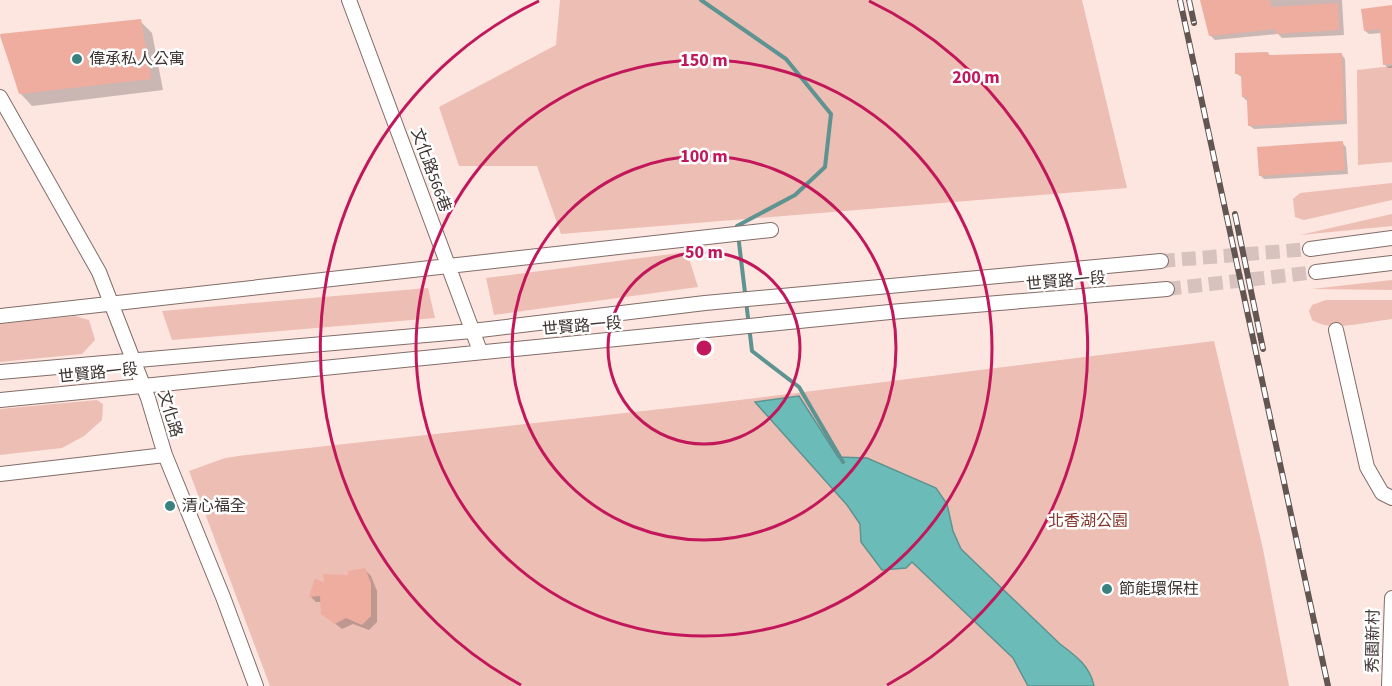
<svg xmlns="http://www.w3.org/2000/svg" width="1392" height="686" viewBox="0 0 1392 686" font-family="'Source Sans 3','Noto Sans TC',sans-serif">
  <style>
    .green { fill: #edbeb4 }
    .water { fill: #6bbcb9; stroke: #5d9390; stroke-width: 1.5 }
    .shadow { fill: #0003 }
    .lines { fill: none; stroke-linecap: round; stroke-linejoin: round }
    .stream { stroke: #5d9390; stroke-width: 4 }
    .building { fill: #eead9f }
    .minor-tunnel { stroke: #d7c2bd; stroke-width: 14; stroke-dasharray: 14 7; stroke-linecap: butt }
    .minor-casing { stroke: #816d68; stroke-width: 16 }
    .minor { stroke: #fff; stroke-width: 14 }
    .rail-casing { stroke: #625653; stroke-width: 6 }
    .rail { stroke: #fff; stroke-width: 4; stroke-dasharray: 11; stroke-linecap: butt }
    .ring { fill: none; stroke: #c2185b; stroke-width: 3 }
    .poi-dot { fill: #398280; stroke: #fff; stroke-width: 2 }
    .labels { text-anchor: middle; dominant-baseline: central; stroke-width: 5; stroke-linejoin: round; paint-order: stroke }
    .poi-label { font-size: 16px; fill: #3d3432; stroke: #fff; text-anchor: start }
    .street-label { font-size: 16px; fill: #3d3432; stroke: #fff }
    .park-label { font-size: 16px; fill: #843729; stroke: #fff }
    .centre { fill: #c2185b; stroke: #fff; stroke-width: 3 }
    .ring-label { font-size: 18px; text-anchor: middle; font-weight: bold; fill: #c2185b; stroke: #fff; stroke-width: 5; stroke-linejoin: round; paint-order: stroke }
  </style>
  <rect width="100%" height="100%" fill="#fde5e0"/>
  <path class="green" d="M 560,0 L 1082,0 L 1127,188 L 561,234 L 537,166 L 459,166 L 439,107 L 556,45 Z
    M 1392,66 L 1392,162 L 1358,165 L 1357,70 Z
    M 1392,183 L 1392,200 L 1304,220 L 1295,217 L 1293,199 L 1300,193 Z
    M 1392,214 L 1392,226 L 1300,235 Z
    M 687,252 L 698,287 L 494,315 L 486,278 Z
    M 1392,280 L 1392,290 L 1312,289 Z
    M 428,288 L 435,318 L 172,340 L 162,311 Z
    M 1326,300 L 1392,300 L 1392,319 C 1369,321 1332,333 1312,320 L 1309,311 L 1312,305 Z
    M 75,316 L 89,320 L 95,340 L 82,354 L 0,362 L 0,324 Z
    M 1214,341 L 1263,549 L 1289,686 L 270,686 L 189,471 L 225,458 L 246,455 L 715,403 Z
    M 97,400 L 103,404 L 102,420 L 84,436 L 62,448 L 0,455 L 0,409 Z"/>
  <path class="water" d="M 799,396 L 838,457 L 867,458 L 936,488 L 947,504 L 953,531 L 961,549 L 1060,644 C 1076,656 1090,666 1094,686 L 1028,686 L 1013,658 L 912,562 L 906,568 L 882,570 L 861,542 L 860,524 L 847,505 L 755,402 Z"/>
  <path class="shadow" d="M 1202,0 L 1342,0 L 1344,35 L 1282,38 L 1278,34 L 1215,40 L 1210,35 Z
    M 1392,7 L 1392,68 L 1388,68 L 1384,64 L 1382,33 L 1369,34 L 1365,31 Z
    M 140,21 L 152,33 L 163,90 L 32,106 L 20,93 L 0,36 Z
    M 1268,53 L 1271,57 L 1342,55 L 1345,59 L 1347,124 L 1254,129 L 1250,126 L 1247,101 L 1243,97 L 1243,78 L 1237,74 Z
    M 1342,143 L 1346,147 L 1348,174 L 1264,179 L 1260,175 Z
    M 365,570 L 371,576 L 377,591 L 377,622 L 369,630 L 353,624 L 342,629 L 323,614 L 322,602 L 316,602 L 310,596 L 326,586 Z"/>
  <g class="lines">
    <path class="stream" d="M 701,0 L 786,59 L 831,114 L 825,167 L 795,195 L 737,226 L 752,351 L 799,387 L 843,462"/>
  </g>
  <path class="building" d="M 1200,0 L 1270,0 L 1271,7 L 1338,3 L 1339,30 L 1276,34 L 1276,29 L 1209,36 Z
    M 1392,5 L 1392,64 L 1383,65 L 1380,29 L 1364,31 L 1361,9 Z
    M 141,19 L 151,79 L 19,94 L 0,34 Z
    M 1268,52 L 1268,55 L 1342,53 L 1344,120 L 1248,126 L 1247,97 L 1242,97 L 1241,74 L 1235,74 L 1235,53 Z
    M 1343,141 L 1345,170 L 1259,176 L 1257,147 Z
    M 365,568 L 371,583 L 371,616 L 362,625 L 346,618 L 335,624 L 321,614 L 320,596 L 309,597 L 315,578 L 324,583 L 323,574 L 348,575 L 348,571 Z"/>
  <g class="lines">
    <path class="minor-tunnel" d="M 1161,261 L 1310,249
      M 1167,289 L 1316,272"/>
    <defs>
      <path id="minor" d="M 349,0 L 480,351
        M 0,97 L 99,272 L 148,398 L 165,455 L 223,597 L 256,686
        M 1310,249 L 1392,238
        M 1316,272 L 1392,263
        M 0,316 L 771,230
        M 1336,330 L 1367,467 L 1382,493 L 1392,498
        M 0,372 L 472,331 L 705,303 L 1161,261
        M 0,400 L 890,312 L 1167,289
        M 0,474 L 165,455
        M 1389,686 L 1392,598"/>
    </defs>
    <use href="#minor" class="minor-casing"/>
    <use href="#minor" class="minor"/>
    <defs>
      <path id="rail" d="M 1180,0 L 1328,686
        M 1189,0 L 1194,23
        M 1235,214 L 1263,349"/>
    </defs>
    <use href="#rail" class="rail-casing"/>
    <use href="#rail" class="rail"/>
  </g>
  <g class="ring">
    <circle cx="704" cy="348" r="96"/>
    <circle cx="704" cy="348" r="192"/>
    <circle cx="704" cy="348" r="288"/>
    <path d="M521 685A384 384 0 0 1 539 1M869 1A384 384 0 0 1 887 685"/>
  </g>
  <g class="poi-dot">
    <circle cx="77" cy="59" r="6"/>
    <circle cx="170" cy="506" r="6"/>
    <circle cx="1107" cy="589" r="6"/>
  </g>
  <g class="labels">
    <g class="poi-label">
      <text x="89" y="59">偉承私人公寓</text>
      <text x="182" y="506">清心福全</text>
      <text x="1119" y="589">節能環保柱</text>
    </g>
    <g class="street-label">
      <text transform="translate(431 170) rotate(70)">文化路566巷</text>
      <text transform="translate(1066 281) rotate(-5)">世賢路一段</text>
      <text transform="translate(582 326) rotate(-5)">世賢路一段</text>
      <text transform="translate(98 373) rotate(-6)">世賢路一段</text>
      <text transform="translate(170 414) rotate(73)">文化路</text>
      <text transform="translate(1373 641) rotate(-89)">秀園新村</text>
    </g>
    <g class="park-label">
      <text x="1088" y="521">北香湖公園</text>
    </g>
  </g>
  <circle cx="704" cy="348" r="9" class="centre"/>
  <g class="ring-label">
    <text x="704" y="66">150 m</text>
    <text x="976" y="83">200 m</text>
    <text x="704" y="162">100 m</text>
    <text x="704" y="258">50 m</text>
  </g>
</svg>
